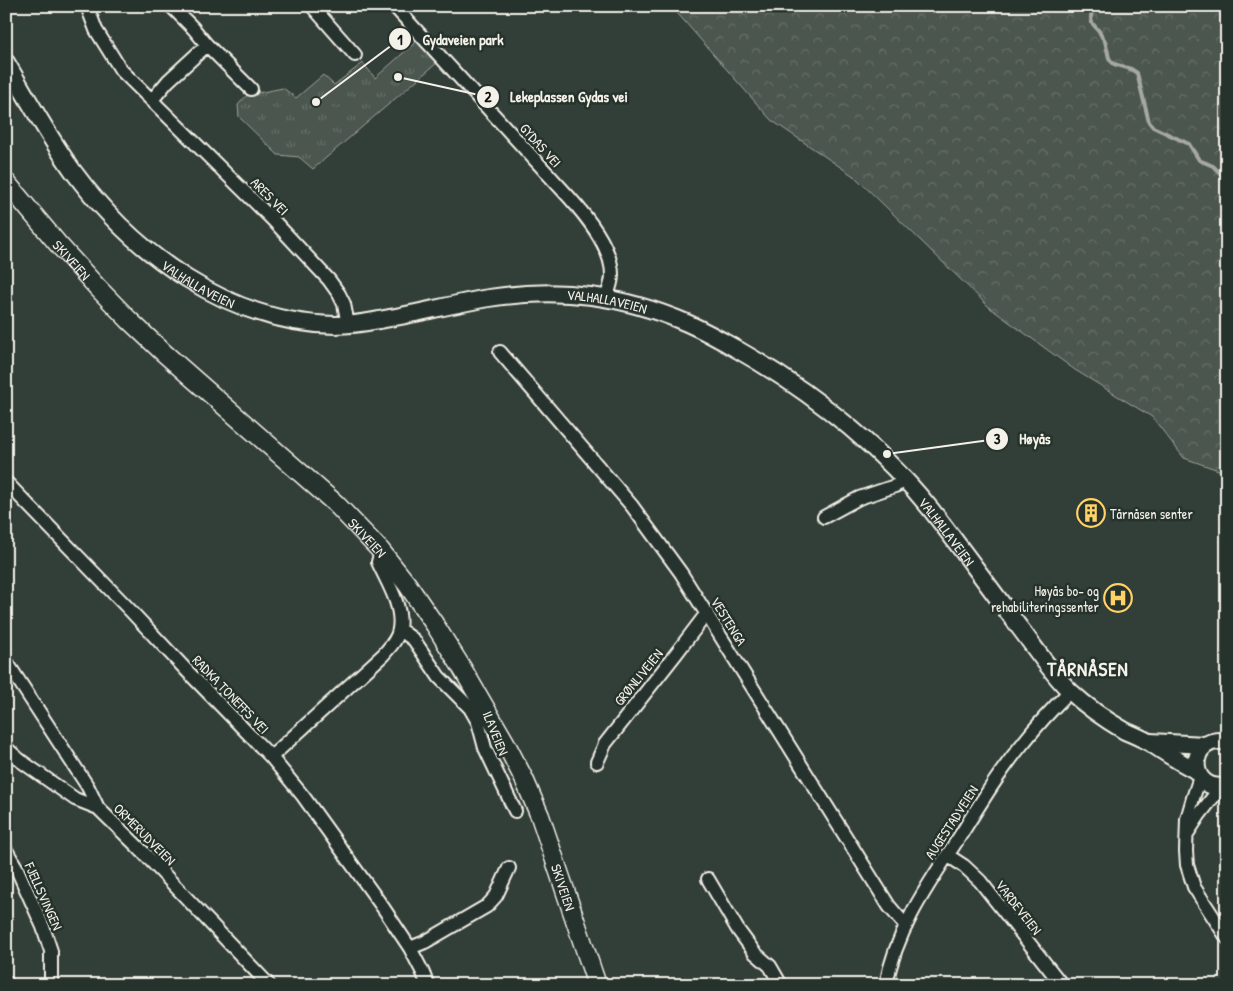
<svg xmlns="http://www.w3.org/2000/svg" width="1233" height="991" viewBox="0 0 1233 991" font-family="'Patrick Hand',sans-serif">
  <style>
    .grass { fill: url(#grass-tufts); stroke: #a0a49c }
    .forest { fill: url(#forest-crowns); stroke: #a0a49c }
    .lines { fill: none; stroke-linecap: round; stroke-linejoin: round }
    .stream { stroke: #a6a9a1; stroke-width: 4 }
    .minor-casing { stroke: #f4f1e8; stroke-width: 16 }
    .tertiary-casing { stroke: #f4f1e8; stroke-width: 20 }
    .secondary-casing { stroke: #f4f1e8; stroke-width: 21 }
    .minor { stroke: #26332d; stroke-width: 12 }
    .tertiary { stroke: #26332d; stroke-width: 16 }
    .secondary { stroke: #26332d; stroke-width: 18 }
    .labels { text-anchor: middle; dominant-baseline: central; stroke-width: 5; stroke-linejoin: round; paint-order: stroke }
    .street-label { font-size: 14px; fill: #f4f1e8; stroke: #26332d }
    .poi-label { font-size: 14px; fill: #f4f1e8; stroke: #26332d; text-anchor: start }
    .district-label { font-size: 19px; font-weight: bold; letter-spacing: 1px; fill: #f4f1e8; stroke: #26332d }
    .leader { fill: none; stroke: #f4f1e8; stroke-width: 2 }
    .callout-dot { fill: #f4f1e8; stroke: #26332d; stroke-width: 2 }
    .mark-label { font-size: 15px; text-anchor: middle; font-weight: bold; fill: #111 }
    .callout-label { font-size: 15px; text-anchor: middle; font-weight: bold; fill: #f4f1e8; stroke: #26332d; stroke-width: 5; stroke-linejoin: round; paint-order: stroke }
  </style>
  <defs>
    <pattern id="grass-tufts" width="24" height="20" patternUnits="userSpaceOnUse" patternTransform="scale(1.25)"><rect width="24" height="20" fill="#4c564f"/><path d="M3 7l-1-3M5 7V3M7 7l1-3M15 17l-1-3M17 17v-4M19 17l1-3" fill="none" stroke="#666f68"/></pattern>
    <pattern id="forest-crowns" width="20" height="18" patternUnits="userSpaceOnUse" patternTransform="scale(1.25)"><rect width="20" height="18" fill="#4c564f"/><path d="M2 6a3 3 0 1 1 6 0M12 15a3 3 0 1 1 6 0" fill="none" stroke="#666f68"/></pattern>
  </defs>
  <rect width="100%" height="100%" fill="#323e38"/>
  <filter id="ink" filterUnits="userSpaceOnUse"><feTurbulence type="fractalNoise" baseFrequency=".02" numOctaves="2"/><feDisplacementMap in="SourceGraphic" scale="10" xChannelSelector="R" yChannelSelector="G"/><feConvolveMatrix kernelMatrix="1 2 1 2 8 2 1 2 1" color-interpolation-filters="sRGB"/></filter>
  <g filter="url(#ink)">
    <path class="grass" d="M 419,39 L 438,62 L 313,169 L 299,157 L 278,155 L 239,117 L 238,105 L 247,95 L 283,88 L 296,98 L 323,75 L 334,85 L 363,63 L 375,78 Z"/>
    <path class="forest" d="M 671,6 L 1227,6 L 1227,473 L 1184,458 L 1152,417 L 1075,370 L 990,308 L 855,177 L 771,120 Z"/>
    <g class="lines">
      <path class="stream" d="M 1092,6 L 1091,18 L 1092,23 L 1099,31 L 1102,37 L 1105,41 L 1109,58 L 1111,61 L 1114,64 L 1131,69 L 1137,73 L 1149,122 L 1153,127 L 1189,144 L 1199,160 L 1213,166 L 1227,180"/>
      <defs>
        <path id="minor" d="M 87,6 L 96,30 L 121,70 L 272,219 L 329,280 L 339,294 L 344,304 L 348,325
          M 312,6 L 355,55
          M 394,6 L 569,197 C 586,216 612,247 612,275 C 612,283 609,290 606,298
          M 207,45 L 251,89
          M 152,100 L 168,81 L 207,45 L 193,28 L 171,6
          M 500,352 L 632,506 L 681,573 L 889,906 L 906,926
          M 6,482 L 127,607 L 189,673 L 271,757 L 303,796 L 384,909 L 410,948 L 422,971 L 428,985
          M 824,517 L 859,498 L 895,486 L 905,481
          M 399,629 L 414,640 L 439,677 L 470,708 L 478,722 L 485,748 L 515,811
          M 6,661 L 88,787 L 98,808 L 138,847 L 269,985
          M 6,748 L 21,761 L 75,799 L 98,808
          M 271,757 L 383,655 C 390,647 398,639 399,629 C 403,606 387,582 378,562 L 381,551
          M 597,762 L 605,744 L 675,655 L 707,613
          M 1200,777 L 1193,798 L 1187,819 L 1186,851 L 1187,865 L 1194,887 L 1227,938
          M 1187,834 L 1200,814 L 1221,787
          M 6,850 L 16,867 L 43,927 L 51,951 L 51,985
          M 947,855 L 964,866 L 980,881 L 1062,985
          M 708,879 L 738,930 L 755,953 L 770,966 L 781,985
          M 410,948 L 425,942 L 487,906 L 496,896 L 509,868
          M 6,982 L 9,985
          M 886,985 C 896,929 930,882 960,836 C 980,804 1000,771 1024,742 C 1038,724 1054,707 1070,691"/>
        <g id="tertiary">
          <path id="s1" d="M 6,62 C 28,99 48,136 73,171 C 134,254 228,323 335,325 C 350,325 364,323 379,320 C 416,314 452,304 489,298 C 560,287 621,295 687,323 C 705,331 723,341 740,351 C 817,395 890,454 943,525 C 969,559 994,593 1019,627 C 1036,649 1051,673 1071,692 C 1087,707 1106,720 1125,731 C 1134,735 1144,739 1152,744 C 1167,754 1181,763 1197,771"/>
          <path d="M 1150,742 L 1205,745"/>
          <path d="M 1227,742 C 1187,733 1186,794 1227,786"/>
        </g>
        <g id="secondary">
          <path id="s2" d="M 6,182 L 58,244 L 97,287 L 129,320 L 164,353 L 336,504 L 381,551 L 407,584 L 435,625 L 462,668 L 505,742 L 524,779 L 540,816 L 597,985"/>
        </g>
      </defs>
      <use href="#minor" class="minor-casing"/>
      <use href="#tertiary" class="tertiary-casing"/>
      <use href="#secondary" class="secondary-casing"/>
      <use href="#minor" class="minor"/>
      <use href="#tertiary" class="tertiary"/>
      <use href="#secondary" class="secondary"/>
    </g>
  </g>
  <defs>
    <symbol id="building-ring" viewBox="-11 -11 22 22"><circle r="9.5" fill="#26332d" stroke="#ffd166" stroke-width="1.5"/><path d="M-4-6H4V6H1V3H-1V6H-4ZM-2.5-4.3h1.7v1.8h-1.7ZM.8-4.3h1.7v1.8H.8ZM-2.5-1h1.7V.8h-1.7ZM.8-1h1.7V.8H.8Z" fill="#ffd166"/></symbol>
    <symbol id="hospital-ring" viewBox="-11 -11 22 22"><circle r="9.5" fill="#26332d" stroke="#ffd166" stroke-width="1.5"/><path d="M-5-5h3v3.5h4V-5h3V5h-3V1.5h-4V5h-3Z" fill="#ffd166"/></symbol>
  </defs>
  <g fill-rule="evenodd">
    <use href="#building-ring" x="1075" y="497" width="32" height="32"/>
    <use href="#hospital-ring" x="1102" y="582" width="32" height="32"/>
  </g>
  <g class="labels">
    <g class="street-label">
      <text transform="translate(541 145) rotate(48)">GYDAS VEI</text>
      <text transform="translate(270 196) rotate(45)">ARES VEI</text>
      <text stroke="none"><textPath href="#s2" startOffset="102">SKIVEIEN</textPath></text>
      <text stroke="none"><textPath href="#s1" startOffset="298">VALHALLAVEIEN</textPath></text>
      <text stroke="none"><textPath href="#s1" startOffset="718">VALHALLAVEIEN</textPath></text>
      <text stroke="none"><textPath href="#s1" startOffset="1138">VALHALLAVEIEN</textPath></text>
      <text stroke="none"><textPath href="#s2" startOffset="508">SKIVEIEN</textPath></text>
      <text transform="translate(729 621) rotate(58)">VESTENGA</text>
      <text transform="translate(638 677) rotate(-51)">GRØNLIVEIEN</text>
      <text transform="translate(231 694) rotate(46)">RADKA TONEFFS VEI</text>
      <text transform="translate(496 733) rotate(68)">ILAVEIEN</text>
      <text transform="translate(951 822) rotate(-57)">AUGESTADVEIEN</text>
      <text transform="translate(145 834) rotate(45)">ORMERUDVEIEN</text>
      <text stroke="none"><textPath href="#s2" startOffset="912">SKIVEIEN</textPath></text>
      <text transform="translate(44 896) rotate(66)">FJELLSVINGEN</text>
      <text transform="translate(1019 907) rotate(52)">VARDEVEIEN</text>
    </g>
    <g class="poi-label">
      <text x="1110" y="513">Tårnåsen senter</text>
      <text x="1099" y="590" text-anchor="end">Høyås bo- og<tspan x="1099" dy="16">rehabiliteringssenter</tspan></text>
    </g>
    <g class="district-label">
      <text x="1088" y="669">TÅRNÅSEN</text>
    </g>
  </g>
  <path class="leader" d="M316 102L400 39M398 77L488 97M887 454L997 439"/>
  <g class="callout-dot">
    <circle cx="316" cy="102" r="5"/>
    <circle cx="398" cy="77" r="5"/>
    <circle cx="887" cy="454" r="5"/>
    <circle cx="400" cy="39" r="12"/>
    <circle cx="488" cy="97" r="12"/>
    <circle cx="997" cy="439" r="12"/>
  </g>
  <g class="mark-label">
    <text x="400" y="45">1</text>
    <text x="488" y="102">2</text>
    <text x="997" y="444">3</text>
  </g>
  <g class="callout-label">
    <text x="463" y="45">Gydaveien park</text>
    <text x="569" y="102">Lekeplassen Gydas vei</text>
    <text x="1035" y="444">Høyås</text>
  </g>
  <rect width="1233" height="991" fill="none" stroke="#26332d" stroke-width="25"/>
  <rect x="12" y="12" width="1208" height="966" fill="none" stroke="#f4f1e8" stroke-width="2" filter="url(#ink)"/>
</svg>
